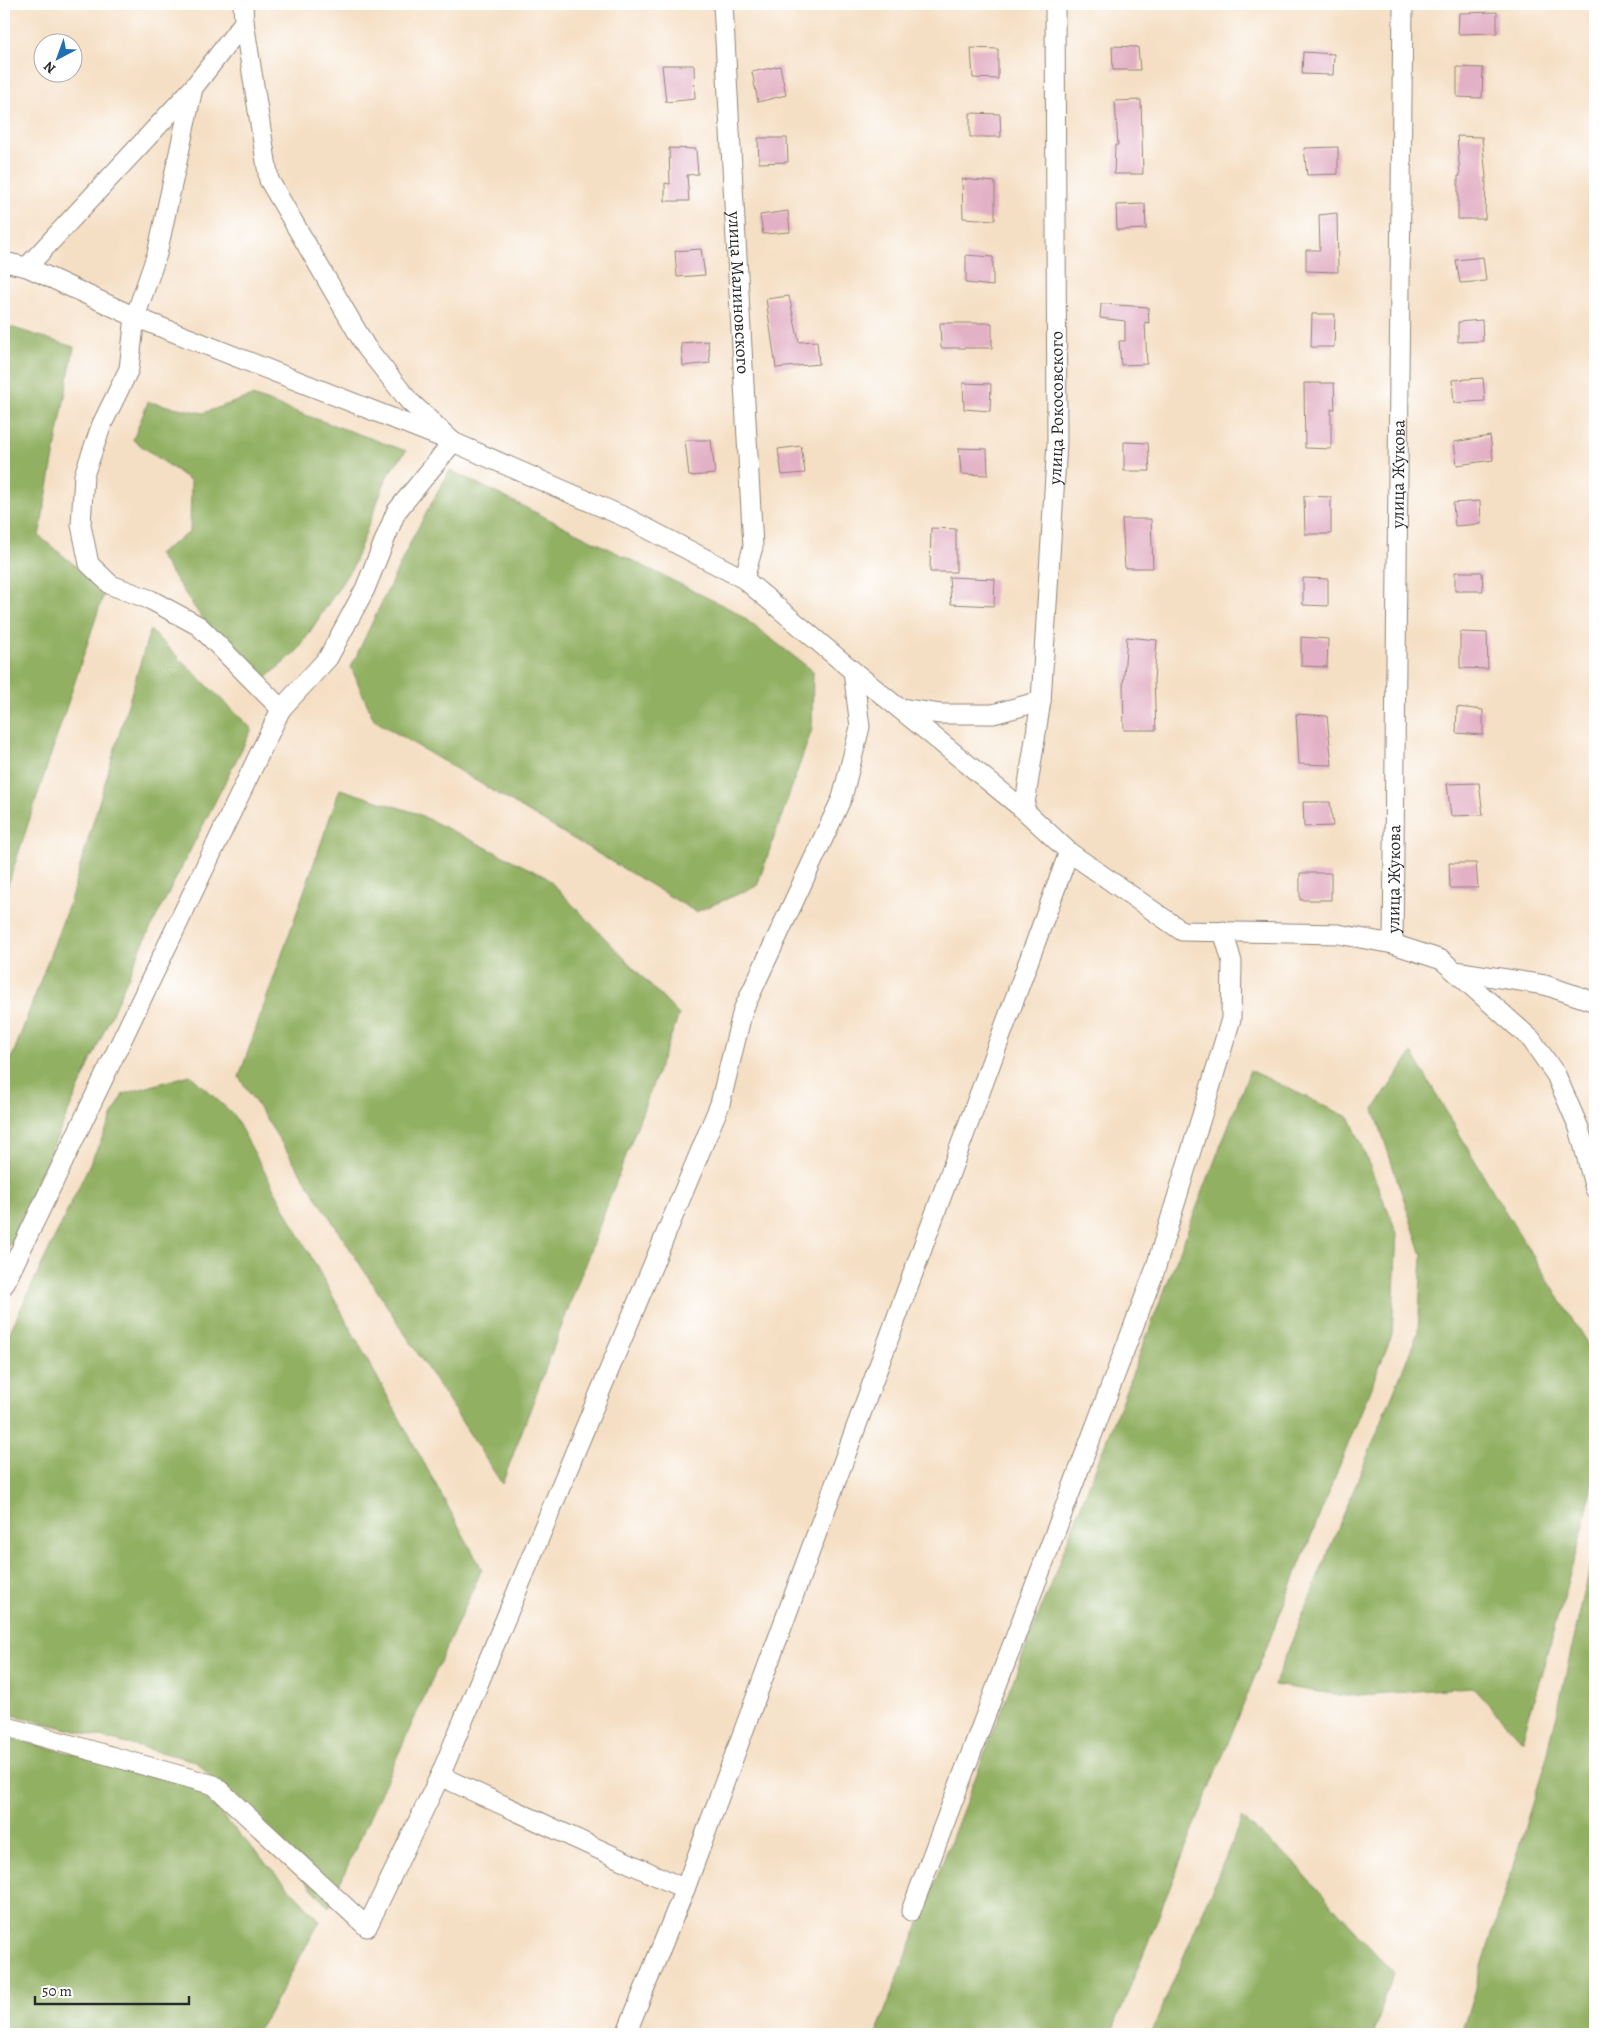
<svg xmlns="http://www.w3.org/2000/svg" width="1599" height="2038" viewBox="0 0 1599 2038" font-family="Alegreya,serif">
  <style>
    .forest { fill: #92b062; stroke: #5e6e46 }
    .building { fill: #e3b1c5 }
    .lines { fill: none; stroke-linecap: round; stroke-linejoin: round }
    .minor-casing { stroke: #908578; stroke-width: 21 }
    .minor { stroke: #fff; stroke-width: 19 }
    .labels { text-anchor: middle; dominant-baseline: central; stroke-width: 4.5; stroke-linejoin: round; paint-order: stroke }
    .street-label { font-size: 18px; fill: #2b2b2b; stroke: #fff }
  </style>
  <rect width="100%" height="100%" fill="#fff"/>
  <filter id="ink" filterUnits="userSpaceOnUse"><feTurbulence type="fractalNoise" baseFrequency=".02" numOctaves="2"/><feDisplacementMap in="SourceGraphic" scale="10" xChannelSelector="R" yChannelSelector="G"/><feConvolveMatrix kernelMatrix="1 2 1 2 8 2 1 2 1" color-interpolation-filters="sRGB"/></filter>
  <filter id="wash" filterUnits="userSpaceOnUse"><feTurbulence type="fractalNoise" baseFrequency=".0096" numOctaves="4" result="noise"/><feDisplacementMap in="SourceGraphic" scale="20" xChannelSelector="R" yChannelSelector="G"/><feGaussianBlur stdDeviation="1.12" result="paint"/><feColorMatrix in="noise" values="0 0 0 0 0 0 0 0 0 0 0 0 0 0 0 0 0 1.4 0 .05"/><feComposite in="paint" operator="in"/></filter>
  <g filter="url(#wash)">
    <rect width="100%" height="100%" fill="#f5dfc4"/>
    <path class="forest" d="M 4,325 L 74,347 L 39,536 L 105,590 L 4,897 Z
      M 252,396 L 406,451 L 388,474 L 353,566 L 298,650 L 265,679 L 243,678 L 158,554 L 190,532 L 191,481 L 133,440 L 148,402 L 203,413 Z
      M 450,470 L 736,612 L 813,671 L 812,729 L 757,886 L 696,912 L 374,720 L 351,667 L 413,537 Z
      M 150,630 L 252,729 L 145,939 L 4,1257 L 4,1079 L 69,904 Z
      M 340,789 L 416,813 L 546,877 L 679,1015 L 502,1484 L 239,1077 Z
      M 1412,1053 L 1497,1198 L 1595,1356 L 1595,1468 L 1584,1525 L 1522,1741 L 1473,1687 L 1346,1696 L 1274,1685 L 1418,1332 L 1422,1255 L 1374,1109 Z
      M 1250,1070 L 1350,1118 L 1397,1233 L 1392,1335 L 1111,2034 L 876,2034 Z
      M 190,1075 L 233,1114 L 482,1569 L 329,1907 L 196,1761 L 4,1713 L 4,1344 L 123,1094 Z
      M 1595,1545 L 1595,2034 L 1461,2034 L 1548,1753 Z
      M 4,1737 L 191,1782 L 320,1921 L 267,2017 L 254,2034 L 4,2034 Z
      M 1242,1818 L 1295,1864 L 1393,1973 L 1374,2034 L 1151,2034 Z"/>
    <g id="blocks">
      <path class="building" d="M 1497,12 L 1497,33 L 1458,34 L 1459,13 Z
        M 1112,46 L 1138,47 L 1140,70 L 1113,70 Z
        M 971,48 L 998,49 L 998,79 L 973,78 Z
        M 1303,52 L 1334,54 L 1333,75 L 1302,74 Z
        M 662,65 L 694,65 L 695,99 L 666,102 Z
        M 780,66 L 786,95 L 758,102 L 752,72 Z
        M 1457,67 L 1483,68 L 1482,98 L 1457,97 Z
        M 1141,100 L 1143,174 L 1114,174 L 1115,145 L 1118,145 L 1115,101 Z
        M 970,113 L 1000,114 L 1001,137 L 970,137 Z
        M 1457,136 L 1482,137 L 1486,177 L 1485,219 L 1458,219 L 1458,176 L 1460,176 Z
        M 758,138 L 787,138 L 788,162 L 759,163 Z
        M 1338,147 L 1338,174 L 1307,175 L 1304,148 Z
        M 669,148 L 696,149 L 698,174 L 687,175 L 689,201 L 665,201 L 665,183 L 670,184 Z
        M 962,179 L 995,182 L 995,220 L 963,218 Z
        M 1145,204 L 1146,229 L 1117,230 L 1116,205 Z
        M 788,211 L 790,232 L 763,234 L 760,215 Z
        M 1337,213 L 1338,272 L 1306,271 L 1306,250 L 1320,250 L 1319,215 Z
        M 701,249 L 705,275 L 677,277 L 675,251 Z
        M 966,255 L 993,257 L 993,286 L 966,283 Z
        M 1483,257 L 1486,281 L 1460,283 L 1456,260 Z
        M 789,296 L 799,342 L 817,341 L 819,364 L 776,368 L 766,299 Z
        M 1101,304 L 1148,307 L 1149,323 L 1145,322 L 1147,364 L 1121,365 L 1119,341 L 1125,341 L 1125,321 L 1100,318 Z
        M 1312,314 L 1335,314 L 1334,347 L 1311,347 Z
        M 1482,320 L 1483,341 L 1458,342 L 1458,322 Z
        M 940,323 L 992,323 L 992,348 L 941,348 Z
        M 708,341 L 710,363 L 683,366 L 681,343 Z
        M 1483,378 L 1485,401 L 1454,403 L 1452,380 Z
        M 963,383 L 991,384 L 990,411 L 964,409 Z
        M 1304,383 L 1334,383 L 1335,409 L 1331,409 L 1331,449 L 1305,448 Z
        M 1490,436 L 1493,460 L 1457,465 L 1454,442 Z
        M 685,440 L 711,440 L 715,474 L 689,476 Z
        M 1124,442 L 1148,443 L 1150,471 L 1124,471 Z
        M 801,446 L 805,473 L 782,475 L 778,449 Z
        M 959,448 L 987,449 L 988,475 L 961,474 Z
        M 1304,496 L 1331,497 L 1331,534 L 1305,534 Z
        M 1480,501 L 1481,524 L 1455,526 L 1453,503 Z
        M 1122,519 L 1151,519 L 1153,568 L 1125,568 Z
        M 931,528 L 956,529 L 956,572 L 930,572 Z
        M 1455,572 L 1482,572 L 1483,591 L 1455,591 Z
        M 949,577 L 995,579 L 994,606 L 951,604 Z
        M 1303,578 L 1328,579 L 1328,606 L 1303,605 Z
        M 1460,632 L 1487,633 L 1488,669 L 1460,668 Z
        M 1127,637 L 1157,640 L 1154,680 L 1156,730 L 1124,730 L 1123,687 Z
        M 1301,637 L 1328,639 L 1327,667 L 1301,666 Z
        M 1457,707 L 1483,710 L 1483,735 L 1456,733 Z
        M 1296,714 L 1327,716 L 1332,765 L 1299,764 Z
        M 1479,783 L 1483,815 L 1451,816 L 1447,784 Z
        M 1303,802 L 1330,802 L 1333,826 L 1304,827 Z
        M 1449,863 L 1476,863 L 1478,888 L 1450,888 Z
        M 1300,873 L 1331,873 L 1331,900 L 1300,900 Z"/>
    </g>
  </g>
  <g filter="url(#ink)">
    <use href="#blocks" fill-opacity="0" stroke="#908578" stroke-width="1"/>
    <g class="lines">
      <defs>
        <g id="minor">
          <path id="s1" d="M 723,4 L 753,547 L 744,579"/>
          <path d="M 244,22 L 269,180 L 366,347 L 409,401 L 453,442 L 396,512 L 365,589 L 328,658 L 281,709"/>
          <path d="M 4,262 L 27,267 L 135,317 L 453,442 L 627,518 L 744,579 L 853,671 L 1024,810 L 1069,852 L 1182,931 L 1338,934 L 1393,944 L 1442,960 L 1531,1039 L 1556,1075 L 1579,1128 L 1595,1189"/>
          <path d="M 27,267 L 193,88 L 244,22 L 243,4"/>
          <path d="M 900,708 L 940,714 L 993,714 L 1041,701"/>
          <path id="s2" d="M 1024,810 L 1041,701 L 1057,443 L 1055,4"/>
          <path id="s3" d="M 1393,944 L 1403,4"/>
          <path d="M 1455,971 L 1545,985 L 1595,1002"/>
          <path d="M 4,1285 L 281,709 L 199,626 L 151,600 L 111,585 L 89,564 L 81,525 L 84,475 L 102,424 L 129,369 L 135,317 L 157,254 L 193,88"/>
          <path d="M 4,1726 L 214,1785 L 367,1927 L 440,1776 L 720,1104 L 743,1010 L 842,798 L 860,727 L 853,671"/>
          <path d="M 440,1776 L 685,1889"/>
          <path d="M 911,1911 L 1155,1270 L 1231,1019 L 1232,962 L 1223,931"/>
          <path d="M 626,2034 L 685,1889 L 1069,852"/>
        </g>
      </defs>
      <use href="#minor" class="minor-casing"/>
      <use href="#minor" class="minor"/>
    </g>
  </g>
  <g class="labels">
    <g class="street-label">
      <text stroke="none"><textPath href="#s1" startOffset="289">улица Малиновского</textPath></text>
      <text stroke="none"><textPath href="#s2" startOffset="404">улица Рокосовского</textPath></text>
      <text stroke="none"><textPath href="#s3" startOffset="470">улица Жукова</textPath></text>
      <text stroke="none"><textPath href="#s3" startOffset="65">улица Жукова</textPath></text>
    </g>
  </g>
  <rect width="1599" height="2038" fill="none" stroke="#fff" stroke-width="20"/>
  <g transform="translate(58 58) rotate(221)"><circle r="24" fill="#ffffff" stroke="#aaaaaa"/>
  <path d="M0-4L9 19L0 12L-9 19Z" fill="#1f6fb2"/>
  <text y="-8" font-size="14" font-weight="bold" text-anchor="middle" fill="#2b2b2b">N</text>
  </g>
  <path d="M35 1996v8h154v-8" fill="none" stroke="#2b2b2b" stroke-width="2.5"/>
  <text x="42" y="1996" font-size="15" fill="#2b2b2b" stroke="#ffffff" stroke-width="4" paint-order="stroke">50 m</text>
</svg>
